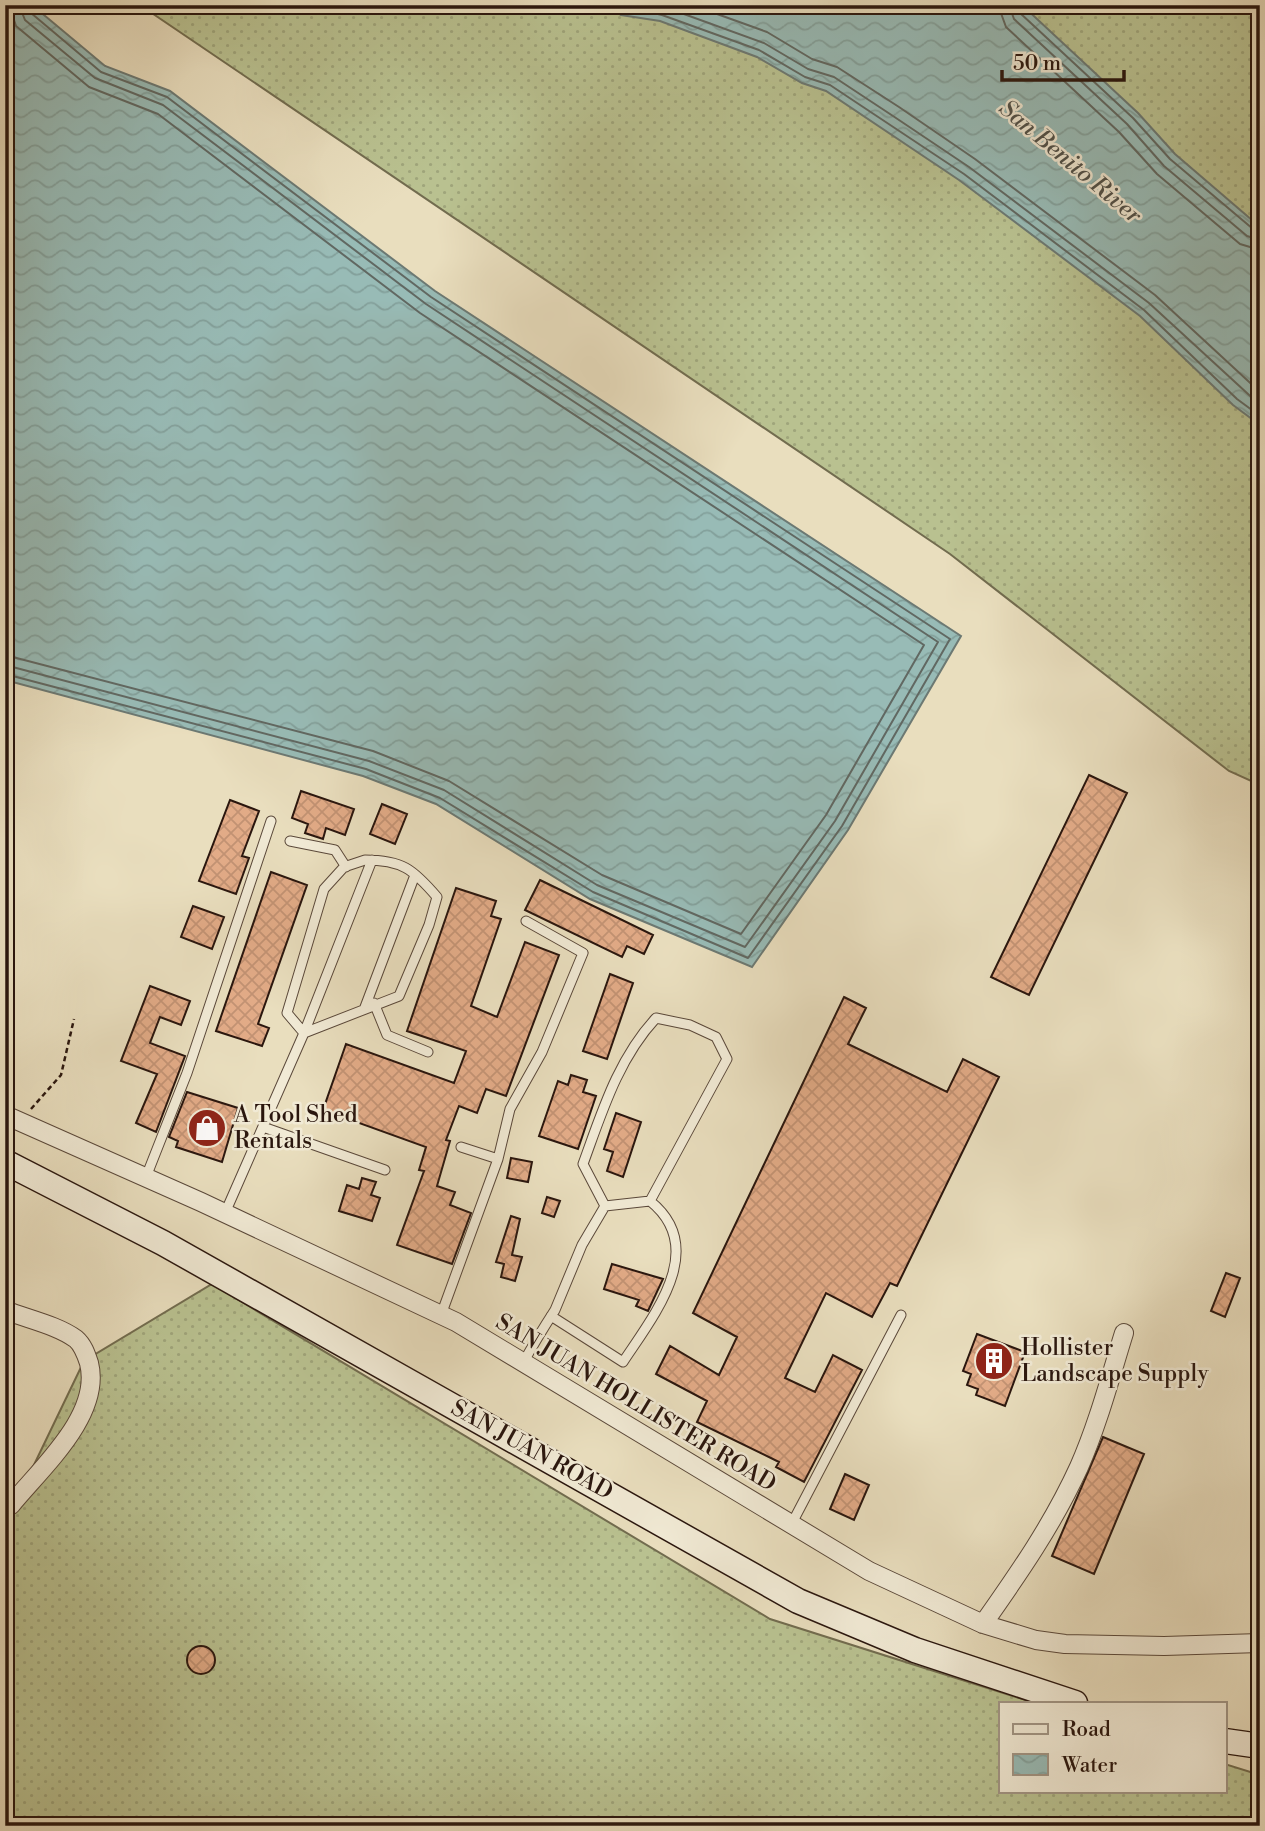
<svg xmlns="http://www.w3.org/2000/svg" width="1265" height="1831" viewBox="0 0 1265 1831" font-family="'Libre Bodoni',serif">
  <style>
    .grass { fill: url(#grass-dots); stroke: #726c4f; stroke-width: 2 }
    .water { fill: url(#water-waves); stroke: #6c7973; stroke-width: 2 }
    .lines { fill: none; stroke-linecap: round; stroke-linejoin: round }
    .shore { stroke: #616862; stroke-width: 2 }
    .building { fill: url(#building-cross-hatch); stroke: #2a160e; stroke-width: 2 }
    .lane-casing { stroke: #5a483a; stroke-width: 11 }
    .street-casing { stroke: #5a483a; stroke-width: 20 }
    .secondary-casing { stroke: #2a160e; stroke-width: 27 }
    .path { stroke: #2a160e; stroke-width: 2.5; stroke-dasharray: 5 3.5; stroke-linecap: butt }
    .lane { stroke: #f1ead5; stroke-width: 9 }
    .street { stroke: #f1ead5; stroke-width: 18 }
    .secondary { stroke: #f1ead5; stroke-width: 24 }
    .labels { text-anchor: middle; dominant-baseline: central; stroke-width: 5; stroke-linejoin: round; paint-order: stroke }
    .poi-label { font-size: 23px; fill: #2a160e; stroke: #f1ead5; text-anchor: start }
    .street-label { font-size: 23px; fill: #2a160e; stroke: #f1ead5 }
    .water-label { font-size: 24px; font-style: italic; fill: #505049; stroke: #f1ead5 }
  </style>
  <defs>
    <pattern id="grass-dots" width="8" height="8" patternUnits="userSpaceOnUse" patternTransform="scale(1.75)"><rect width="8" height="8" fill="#b9c190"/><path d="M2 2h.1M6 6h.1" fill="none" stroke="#9fa57b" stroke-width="1.8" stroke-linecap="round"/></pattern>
    <pattern id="water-waves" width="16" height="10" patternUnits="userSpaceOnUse" patternTransform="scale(1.75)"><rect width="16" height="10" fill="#98bbb6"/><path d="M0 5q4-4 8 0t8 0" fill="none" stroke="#83a09b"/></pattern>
    <pattern id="building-cross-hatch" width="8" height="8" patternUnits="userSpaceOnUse" patternTransform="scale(1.75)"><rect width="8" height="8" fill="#e2ab87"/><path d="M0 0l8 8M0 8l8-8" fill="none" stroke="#c29273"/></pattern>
  </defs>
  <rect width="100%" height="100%" fill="#e9debe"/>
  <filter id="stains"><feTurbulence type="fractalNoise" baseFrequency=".00286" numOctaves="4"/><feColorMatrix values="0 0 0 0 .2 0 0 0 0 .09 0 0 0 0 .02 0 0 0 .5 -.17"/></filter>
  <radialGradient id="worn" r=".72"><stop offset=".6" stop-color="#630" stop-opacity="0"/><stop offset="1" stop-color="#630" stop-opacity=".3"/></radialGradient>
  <path class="grass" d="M 140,5 L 1260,5 L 1260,785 L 1229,771 L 950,554 Z
    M 212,1284 L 770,1619 L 1035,1703 L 1001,1703 L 1001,1791 L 1225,1791 L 1225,1764 L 1260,1775 L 1260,1826 L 5,1826 L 5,1525 L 84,1361 Z"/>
  <path class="water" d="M 5,5 L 32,5 L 105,66 L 170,91 L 435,291 L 961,636 L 848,830 L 752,967 L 590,899 L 436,804 L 363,776 L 5,680 Z
    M 605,5 L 1022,5 L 1138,113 L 1175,154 L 1260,227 L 1260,425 L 1233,405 L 1140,316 L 959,180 L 826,91 L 802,83 L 757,57 L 660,21 L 621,15 Z"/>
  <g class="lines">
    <path class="shore" d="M 619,5 L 662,15 L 759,50 L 805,77 L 830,85 L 964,174 L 1144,310 L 1237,399 L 1260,416
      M 659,5 L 764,43 L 808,69 L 834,77 L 893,116 L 969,167 L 1149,303 L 1260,405
      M 692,5 L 767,32 L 812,59 L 837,67 L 899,107 L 975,159 L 1155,295 L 1260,392
      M 998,5 L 1006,27 L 1119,132 L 1157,174 L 1240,244 L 1260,250
      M 1009,5 L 1014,19 L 1127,124 L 1164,166 L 1247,236 L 1260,240
      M 1018,5 L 1020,13 L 1133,118 L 1170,159 L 1253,229 L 1260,231
      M 5,655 L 373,751 L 449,781 L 602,875 L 741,934 L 826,815 L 924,645 L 420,313 L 158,114 L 89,87 L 16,26 L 9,5
      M 5,665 L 369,761 L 444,790 L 597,885 L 745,947 L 835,821 L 938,642 L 426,304 L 163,105 L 95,78 L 25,20 L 19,5
      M 5,674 L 366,769 L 440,798 L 593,892 L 748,958 L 842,826 L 950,639 L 431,297 L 167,97 L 101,72 L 31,13 L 28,5"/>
  </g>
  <path class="building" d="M 1089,775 L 1127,793 L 1029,995 L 991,977 Z
    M 301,791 L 354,809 L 345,835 L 326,828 L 323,839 L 305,833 L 308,824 L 292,818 Z
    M 230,800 L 259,811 L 242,856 L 249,858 L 236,894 L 199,881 Z
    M 382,804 L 407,814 L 395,844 L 370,834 Z
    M 271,872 L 307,885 L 258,1024 L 269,1028 L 262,1046 L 216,1031 Z
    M 540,880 L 653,935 L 644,954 L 627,946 L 622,957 L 525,910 Z
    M 456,888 L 496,901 L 491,916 L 501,919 L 471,1006 L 497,1017 L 525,942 L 559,955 L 506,1096 L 486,1089 L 477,1113 L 459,1106 L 446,1140 L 450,1141 L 437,1186 L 455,1192 L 450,1205 L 471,1213 L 452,1264 L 397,1245 L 424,1171 L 419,1170 L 426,1147 L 323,1110 L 346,1044 L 454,1083 L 466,1051 L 407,1031 Z
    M 193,906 L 224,917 L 212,949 L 181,937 Z
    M 610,974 L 633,983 L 607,1059 L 583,1051 Z
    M 150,986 L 190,1001 L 181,1025 L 160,1017 L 150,1043 L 185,1056 L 156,1132 L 136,1123 L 157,1074 L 121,1061 Z
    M 844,997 L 866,1008 L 848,1044 L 947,1092 L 963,1059 L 999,1077 L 897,1286 L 890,1283 L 872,1317 L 826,1293 L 785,1378 L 815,1392 L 833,1355 L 862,1370 L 804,1482 L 776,1467 L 779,1462 L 697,1422 L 707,1401 L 656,1374 L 670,1346 L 719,1375 L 737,1337 L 693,1313 Z
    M 571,1075 L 587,1080 L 583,1092 L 596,1096 L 578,1149 L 539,1136 L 558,1081 L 568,1085 Z
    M 187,1092 L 238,1108 L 222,1162 L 176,1147 L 178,1141 L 169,1137 Z
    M 616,1113 L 641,1122 L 623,1177 L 607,1171 L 613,1152 L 604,1149 Z
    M 511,1158 L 532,1162 L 528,1182 L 507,1178 Z
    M 362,1178 L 376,1182 L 371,1195 L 380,1198 L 372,1221 L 339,1211 L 347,1185 L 359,1189 Z
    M 547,1197 L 560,1201 L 554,1217 L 542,1213 Z
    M 511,1216 L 520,1219 L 512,1255 L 522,1257 L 515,1281 L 501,1277 L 504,1264 L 496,1262 Z
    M 612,1264 L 663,1279 L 648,1311 L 636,1306 L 639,1300 L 604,1289 Z
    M 1226,1273 L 1240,1278 L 1225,1317 L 1211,1311 Z
    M 977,1334 L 1025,1352 L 1005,1406 L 976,1395 L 978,1389 L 967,1385 L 971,1374 L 963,1371 Z
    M 1103,1437 L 1144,1454 L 1094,1574 L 1052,1556 Z
    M 845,1474 L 869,1485 L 854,1520 L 830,1509 Z
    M187 1660a14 14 0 1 1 28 0a14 14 0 1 1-28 0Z"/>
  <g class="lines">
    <defs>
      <path id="lane" d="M 290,841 L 335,850 L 346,867
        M 365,860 C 402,860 413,869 437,897 L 429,925 L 399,996 L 304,1033 L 287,1013 L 324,889 L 344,867 Z
        M 374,1003 L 387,1035 L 428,1052
        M 365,1007 L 415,875
        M 263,1127 L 385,1170
        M 498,1159 L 510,1109 L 542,1052 L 583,953 L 526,921
        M 146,1177 L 187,1073 L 271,821
        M 605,1206 L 583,1164 C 602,1112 618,1059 656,1018 L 690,1025 L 716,1037 L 727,1059 L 650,1201
        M 225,1213 L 304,1033 L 372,860
        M 441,1315 L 498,1159 L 461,1147
        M 523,1363 C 533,1345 544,1327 555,1310 L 582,1245 L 605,1206 L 650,1201 C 709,1248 654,1315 623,1362 L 551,1316
        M 791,1525 L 901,1315"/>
      <path id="street" d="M 5,1115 L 201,1202 L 456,1322 L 869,1571 L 983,1624 L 1036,1640 L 1065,1644 L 1164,1646 L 1260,1643
        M 5,1310 C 27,1319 57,1325 76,1339 C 83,1345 86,1354 89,1363 C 102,1415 41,1468 11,1505 L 5,1507
        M 983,1624 C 1019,1573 1053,1524 1079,1467 C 1098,1424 1110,1378 1124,1333"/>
      <path id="secondary" d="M 5,1162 L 163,1243 L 798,1601 L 915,1650 L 1075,1703
        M 1225,1741 L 1260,1746"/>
    </defs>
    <use href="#lane" class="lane-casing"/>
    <use href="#street" class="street-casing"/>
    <use href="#secondary" class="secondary-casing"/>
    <path class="path" d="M 31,1109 L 61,1075 L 74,1019"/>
    <use href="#lane" class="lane"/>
    <use href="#street" class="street"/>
    <use href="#secondary" class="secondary"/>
  </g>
  <defs>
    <symbol id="shop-disc" viewBox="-11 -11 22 22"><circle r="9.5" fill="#8f2418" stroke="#f1ead5"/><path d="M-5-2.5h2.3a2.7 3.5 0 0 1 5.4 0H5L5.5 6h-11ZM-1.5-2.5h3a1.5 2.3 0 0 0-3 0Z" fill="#fff"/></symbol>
    <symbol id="building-disc" viewBox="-11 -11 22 22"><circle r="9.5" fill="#8f2418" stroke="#f1ead5"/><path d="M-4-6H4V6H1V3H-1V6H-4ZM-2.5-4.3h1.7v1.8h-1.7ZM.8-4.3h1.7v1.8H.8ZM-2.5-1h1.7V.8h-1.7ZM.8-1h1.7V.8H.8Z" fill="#fff"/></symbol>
  </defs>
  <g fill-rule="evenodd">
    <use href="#shop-disc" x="185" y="1106" width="44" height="44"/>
    <use href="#building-disc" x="972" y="1339" width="44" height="44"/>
  </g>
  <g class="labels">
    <g class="poi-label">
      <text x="234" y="1115">A Tool Shed<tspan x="234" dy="26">Rentals</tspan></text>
      <text x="1021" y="1348">Hollister<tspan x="1021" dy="26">Landscape Supply</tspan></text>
    </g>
    <g class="street-label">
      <text transform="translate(636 1403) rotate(31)">SAN JUAN HOLLISTER ROAD</text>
      <text transform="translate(532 1450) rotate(29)">SAN JUAN ROAD</text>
    </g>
    <g class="water-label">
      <text transform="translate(1070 162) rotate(40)">San Benito River</text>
    </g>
  </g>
  <rect width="1265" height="1831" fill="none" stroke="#e9debe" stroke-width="28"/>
  <rect x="7" y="7" width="1251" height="1817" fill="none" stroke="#2a160e" stroke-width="3.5"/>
  <rect x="14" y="14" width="1237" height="1803" fill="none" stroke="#2a160e" stroke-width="2"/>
  <rect x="999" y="1702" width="228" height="91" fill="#f1ead5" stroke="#a19585" stroke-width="2"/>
  <rect x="1013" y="1724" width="35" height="10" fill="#f1ead5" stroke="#a19585" stroke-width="2"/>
  <text x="1062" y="1736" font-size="21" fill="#2a160e">Road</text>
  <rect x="1013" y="1754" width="35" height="21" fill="url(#water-waves)" stroke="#a19585" stroke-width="2"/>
  <text x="1062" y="1772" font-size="21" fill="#2a160e">Water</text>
  <path d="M1002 70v10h122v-10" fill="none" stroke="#2a160e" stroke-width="3.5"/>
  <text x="1013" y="70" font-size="21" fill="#2a160e" stroke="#f1ead5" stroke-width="5" paint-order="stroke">50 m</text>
  <rect width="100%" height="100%" filter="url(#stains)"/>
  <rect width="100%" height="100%" fill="url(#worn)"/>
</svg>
